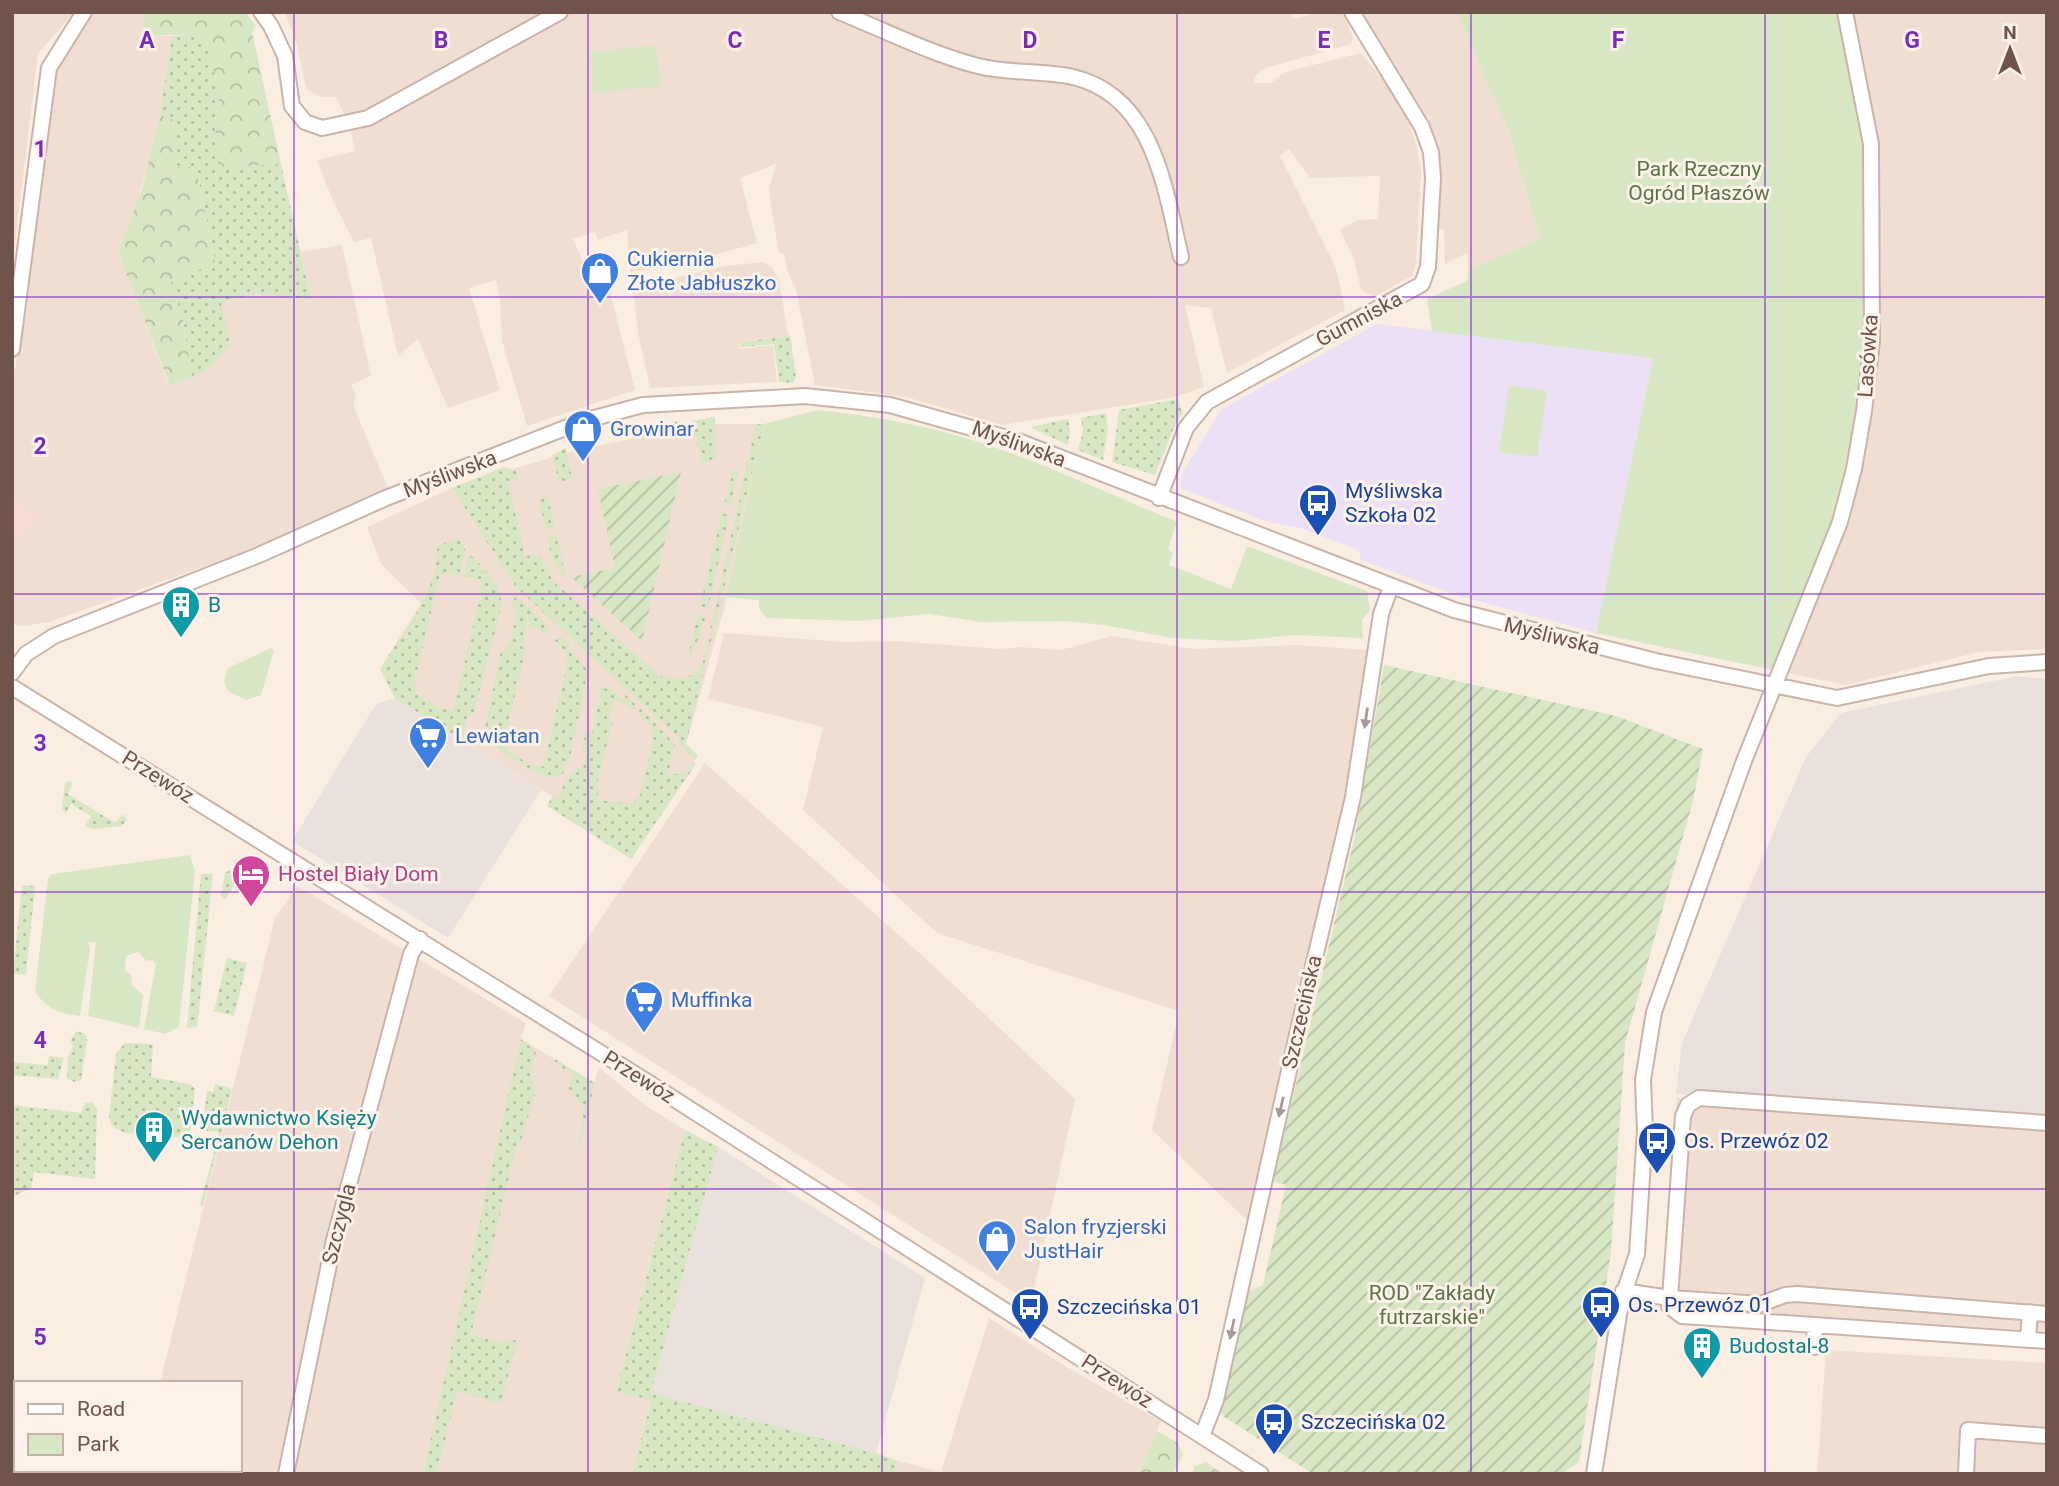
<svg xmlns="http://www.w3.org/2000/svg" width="2059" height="1486" viewBox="0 0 2059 1486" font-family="Roboto,sans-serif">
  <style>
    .residential { fill: #f1ded2 }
    .commercial { fill: #fadcd7 }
    .industrial { fill: #eae1dd }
    .education { fill: #ebe0f6 }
    .grass { fill: url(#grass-dots) }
    .forest { fill: url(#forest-crowns) }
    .park { fill: #d7e6c3 }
    .garden { fill: url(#garden-furrows) }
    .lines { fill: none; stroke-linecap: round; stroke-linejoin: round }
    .minor-casing { stroke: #cab4aa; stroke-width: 18 }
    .minor { stroke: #fff; stroke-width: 14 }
    .oneway { fill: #a99893 }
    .grid { fill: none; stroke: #7b2cbf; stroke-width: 2; stroke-opacity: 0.55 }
    .labels { text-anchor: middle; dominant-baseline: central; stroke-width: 6; stroke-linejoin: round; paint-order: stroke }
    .park-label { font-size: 21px; fill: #5a7544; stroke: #fdf2e9 }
    .shop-label { font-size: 21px; fill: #366cbe; stroke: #fdf2e9; text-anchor: start }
    .street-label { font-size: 21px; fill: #70534b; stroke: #fdf2e9 }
    .transit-label { font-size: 21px; fill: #164399; stroke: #fdf2e9; text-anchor: start }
    .culture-label { font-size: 21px; fill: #0d838f; stroke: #fdf2e9; text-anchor: start }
    .hotel-label { font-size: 21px; fill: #b23c85; stroke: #fdf2e9; text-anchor: start }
    .grid-label { font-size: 23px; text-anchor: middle; font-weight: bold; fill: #7b2cbf; stroke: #fdf2e9; stroke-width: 6; stroke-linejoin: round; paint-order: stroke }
  </style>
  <defs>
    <pattern id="grass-dots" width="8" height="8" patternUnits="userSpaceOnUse" patternTransform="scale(1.75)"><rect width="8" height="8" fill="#d7e6c3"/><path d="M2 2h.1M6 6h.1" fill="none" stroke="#b3bda0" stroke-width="1.8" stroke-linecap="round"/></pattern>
    <pattern id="forest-crowns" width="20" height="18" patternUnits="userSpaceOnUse" patternTransform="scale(1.75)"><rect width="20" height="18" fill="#d7e6c3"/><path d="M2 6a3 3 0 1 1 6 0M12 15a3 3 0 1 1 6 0" fill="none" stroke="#b3bda0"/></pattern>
    <pattern id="garden-furrows" width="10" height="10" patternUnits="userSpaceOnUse" patternTransform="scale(1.75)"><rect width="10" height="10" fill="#d7e6c3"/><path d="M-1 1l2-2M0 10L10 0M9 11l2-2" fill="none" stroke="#b3bda0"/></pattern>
  </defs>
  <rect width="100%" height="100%" fill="#faeee3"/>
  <path class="residential" d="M 12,12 L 74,12 L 38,54 L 12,267 Z
    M 93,12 L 143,12 L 145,35 L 172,36 L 168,78 L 151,154 L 136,206 L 118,252 L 169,386 L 206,371 L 221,303 L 253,294 L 311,299 L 301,252 L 342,245 L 371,376 L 351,385 L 356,397 L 353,405 L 388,488 L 260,546 L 50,622 L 23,626 L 12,624 L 12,538 L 37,517 L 12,500 L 12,383 L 26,316 L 55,71 Z
    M 285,12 L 1291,12 L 1293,19 L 1321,12 L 1343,12 L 1353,38 L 1351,44 L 1266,68 L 1257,74 L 1253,83 L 1271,83 L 1285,72 L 1361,53 L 1394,93 L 1410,125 L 1417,149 L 1421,170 L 1416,264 L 1412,276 L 1374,297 L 1361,290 L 1354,259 L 1340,230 L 1358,220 L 1378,219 L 1380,176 L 1310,178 L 1289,149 L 1280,156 L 1336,268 L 1345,310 L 1227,373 L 1211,308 L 1185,305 L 1204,387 L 1172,398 L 1002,425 L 906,397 L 815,385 L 796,290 L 787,270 L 784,253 L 779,253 L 771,206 L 769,188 L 776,164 L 740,178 L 757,243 L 672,267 L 630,272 L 627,230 L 598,240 L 595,232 L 573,239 L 586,268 L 603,264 L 635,390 L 527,426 L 502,341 L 500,299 L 496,280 L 469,288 L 500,390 L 448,408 L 418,339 L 398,356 L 371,238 L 354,242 L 333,201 L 317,160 L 355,151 L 350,127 L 336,97 L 319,97 L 306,88 L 297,45 Z
    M 1361,12 L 1457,12 L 1509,132 L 1540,239 L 1468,270 L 1467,253 L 1445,264 L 1444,229 L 1439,229 L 1441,165 L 1435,137 L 1429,120 Z
    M 1852,12 L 2047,12 L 2047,649 L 1979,652 L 1846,685 L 1787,673 L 1789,659 L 1846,526 L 1861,471 L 1871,412 L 1878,341 L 1877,144 Z
    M 763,262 L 772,267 L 779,280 L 788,335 L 738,343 L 740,349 L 773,345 L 777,382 L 650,388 L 638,332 L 633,290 L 636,287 L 725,266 Z
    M 697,424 L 764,424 L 724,609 L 686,744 L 698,756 L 681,781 L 619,838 L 395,698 L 380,669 L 421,603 L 381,564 L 367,527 L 452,488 L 503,566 L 456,486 L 566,453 Z
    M 724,633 L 843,642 L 897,641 L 1000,649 L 1020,647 L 1061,650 L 1112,636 L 1193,649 L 1298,645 L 1367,650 L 1345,795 L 1248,1221 L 1152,1130 L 1179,1011 L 937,933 L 803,810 L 823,727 L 708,699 Z
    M 705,763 L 926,959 L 1075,1099 L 1031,1303 L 549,996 Z
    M 297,886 L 526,1023 L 521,1039 L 594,1083 L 599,1068 L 648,1107 L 685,1130 L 616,1391 L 651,1399 L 632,1474 L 137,1474 L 138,1470 L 240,1470 L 240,1383 L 160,1383 L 275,918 Z
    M 1677,1098 L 2047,1125 L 2047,1331 L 1663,1306 Z
    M 989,1318 L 1065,1366 L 1161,1421 L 1139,1474 L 895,1474 L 898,1461 L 941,1472 Z
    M 1826,1350 L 2047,1363 L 2047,1474 L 1817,1474 Z"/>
  <path class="commercial" d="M 12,500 L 38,517 L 12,538 Z"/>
  <path class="industrial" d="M 2017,676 L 2047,679 L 2047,1121 L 1676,1094 L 1682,1043 L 1806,757 L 1841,713 Z
    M 395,698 L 541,790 L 448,938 L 292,841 L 373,709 L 379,703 Z
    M 718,1147 L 925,1278 L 876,1453 L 651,1393 Z"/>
  <path class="education" d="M 1377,324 L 1653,358 L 1596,633 L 1456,595 L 1361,560 L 1359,550 L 1300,528 L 1264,521 L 1180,488 L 1184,470 L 1222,409 Z"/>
  <path class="grass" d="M 204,34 L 219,93 L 215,138 L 219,167 L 281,164 L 311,299 L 253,294 L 221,303 L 231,345 L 206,371 L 192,377 L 183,320 L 171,282 L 215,262 L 196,167 L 177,167 L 173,120 L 160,115 L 172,36 Z
    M 790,335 L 796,377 L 793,383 L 779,382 L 774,344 L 741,347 L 739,343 Z
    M 1178,399 L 1183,413 L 1175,425 L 1155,475 L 1112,462 L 1119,410 Z
    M 1106,413 L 1108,430 L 1103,460 L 1078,450 L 1083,432 L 1081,418 Z
    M 715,417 L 716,460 L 702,463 L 692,421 Z
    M 1068,419 L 1070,430 L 1068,445 L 1030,427 Z
    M 680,421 L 682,429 L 635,439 L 631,427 Z
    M 756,424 L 764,424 L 686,744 L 698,756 L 695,760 L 678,744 L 679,738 L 516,587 L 452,488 L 504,467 L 516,471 L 519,479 L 508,482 L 525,556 L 540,554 L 554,582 L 660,676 L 684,679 L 696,673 L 703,662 Z
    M 566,448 L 572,479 L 559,482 L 552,455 Z
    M 733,469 L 738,470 L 731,506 L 724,505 Z
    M 548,497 L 555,528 L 546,530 L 539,499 Z
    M 722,513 L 729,515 L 708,608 L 700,606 Z
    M 557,535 L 557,536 L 566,579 L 552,559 L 547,538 Z
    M 459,538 L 465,549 L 460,575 L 440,574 L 414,685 L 417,686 L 415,693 L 440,708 L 453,711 L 482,588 L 479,587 L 480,580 L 464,576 L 469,553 L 497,583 L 502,604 L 473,716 L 467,716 L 463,735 L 468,737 L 467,743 L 395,698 L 380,669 C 402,634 440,590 437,546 Z
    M 515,595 L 548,626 L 548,635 L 530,626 L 528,620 L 522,647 L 526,648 L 504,741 L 507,742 L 506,749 L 530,765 L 543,767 L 568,661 L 565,660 L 567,653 L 554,641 L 562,636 L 571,644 L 567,649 L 588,670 L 569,762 L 565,763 L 564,773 L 555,778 C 540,778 489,748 484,733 L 501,651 L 508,650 L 517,611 L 512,609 Z
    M 698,614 L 706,616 L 692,656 L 687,661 Z
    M 601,688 L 611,689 L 622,700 L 626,695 L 635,704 L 634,711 L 624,703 L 613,701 L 608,721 L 612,723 L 596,789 L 599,790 L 597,800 L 634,804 L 636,796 L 640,796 L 654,736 L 651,735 L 652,727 L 638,715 L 640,708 L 675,744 L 668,775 L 686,773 L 693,762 L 696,764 L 631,859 L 547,806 L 553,795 L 560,799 L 563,785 L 577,768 L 583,769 L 587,752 L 581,750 L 586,732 L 592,733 L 601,692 L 597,690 Z
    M 69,781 L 73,783 L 68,794 L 115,823 L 123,814 L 127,820 L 122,826 L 93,829 L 85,826 L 91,816 L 71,804 L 66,814 L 62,808 L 65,783 Z
    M 230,870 L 236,874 C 236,881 229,897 224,900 L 221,896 L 225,873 Z
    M 201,874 L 213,874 L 197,1027 L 187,1028 Z
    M 22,885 L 35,886 L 26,975 L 13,974 Z
    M 227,958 L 247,963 L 234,1016 L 214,1011 Z
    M 76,1031 L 85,1034 L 87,1040 L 81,1080 L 75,1082 L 67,1079 L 68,1057 L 73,1046 L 70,1041 Z
    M 521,1039 L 536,1052 L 530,1075 L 536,1091 L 521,1141 L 517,1144 L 471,1335 L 504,1343 L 505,1338 L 517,1341 L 501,1404 L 457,1391 L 437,1474 L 423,1474 Z
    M 125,1043 L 153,1044 L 151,1077 L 190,1084 L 195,1089 L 190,1134 L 186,1138 L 125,1133 L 112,1126 L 109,1117 L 116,1054 Z
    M 49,1056 L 64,1058 L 58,1079 L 12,1075 L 12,1062 L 47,1065 Z
    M 555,1059 L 595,1083 L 577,1153 L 584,1108 L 568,1088 L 574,1075 L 554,1063 Z
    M 215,1084 L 232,1089 L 203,1206 L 200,1205 L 219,1132 L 207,1131 L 203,1123 L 207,1091 L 213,1092 Z
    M 92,1102 L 97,1109 L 95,1179 L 34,1172 L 31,1188 L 12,1197 L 12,1105 L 81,1113 L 85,1103 Z
    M 685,1130 L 718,1147 L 651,1393 L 876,1453 L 898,1461 L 895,1474 L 632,1474 L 651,1400 L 616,1392 Z"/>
  <path class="forest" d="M 143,12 L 245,12 L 256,26 L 252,32 L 281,164 L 218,167 L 215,138 L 219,93 L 204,35 L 145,35 Z
    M 160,115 L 173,120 L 177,167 L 196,167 L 215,263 L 171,282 L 183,320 L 192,377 L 170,386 L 118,252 L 142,189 Z
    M 1157,1431 L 1178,1443 L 1183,1455 L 1173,1474 L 1139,1474 Z
    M 1206,1462 L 1223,1474 L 1192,1474 L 1195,1466 Z"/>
  <path class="park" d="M 1457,12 L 1844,12 L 1869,145 L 1870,341 L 1846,487 L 1778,671 L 1596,633 L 1653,358 L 1432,331 L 1427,299 L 1467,281 L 1468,270 L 1540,239 L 1509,132 Z
    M 656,45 L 661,86 L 594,93 L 590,52 Z
    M 1509,385 L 1547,391 L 1537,457 L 1499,452 Z
    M 817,410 C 878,416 941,428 999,449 C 1060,470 1118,498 1177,522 L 1168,549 L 1173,553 L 1169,565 L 1231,589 L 1247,546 L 1367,591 L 1370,610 L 1362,620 L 1363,638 L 1297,635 L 1234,641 L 1172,638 L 1104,625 L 1067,621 L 982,622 L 929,614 L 860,621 L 767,618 L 759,609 L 759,600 L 726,597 L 764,424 Z
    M 271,648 L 274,650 L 261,695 L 246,700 L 228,691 L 224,681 L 228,668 Z
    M 190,855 L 195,871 L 179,1027 L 165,1034 L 144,1029 L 156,964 L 153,960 L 147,961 L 138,952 L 126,956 L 125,970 L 131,975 L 132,985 L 143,995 L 139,1028 L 88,1016 L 96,942 L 88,942 L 90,948 L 80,1016 C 60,1013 47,1010 35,991 L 48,879 L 52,874 Z"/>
  <path class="garden" d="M 681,472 L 642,641 L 571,577 L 615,568 L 598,489 Z
    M 1384,665 L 1616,716 L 1703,749 L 1693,801 L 1625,1043 L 1611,1251 L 1579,1462 L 1561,1474 L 1313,1474 L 1220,1414 L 1249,1291 L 1263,1285 L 1286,1185 L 1273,1181 L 1355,836 Z"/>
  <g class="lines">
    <defs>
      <path id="minor" d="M 261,12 L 271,26 L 285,56 L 292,106 L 305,122 L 322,128 L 368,118 L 560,12
        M 839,12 C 884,30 931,54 978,66 C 1009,74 1042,70 1073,77 C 1154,96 1165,189 1181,257
        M 12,349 L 49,68 L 84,12
        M 1159,498 L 1186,428 L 1207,402 L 1422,284 L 1428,267 L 1433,178 L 1431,152 L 1422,127 L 1352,12
        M 12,673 L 26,654 L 54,636 L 259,555 L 386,498 L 583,421 L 643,405 L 805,396 L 890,405 L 1018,441 L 1454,610 L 1656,661 L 1837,698 L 1989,666 L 2047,662
        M 12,687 L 646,1081 L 1261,1474
        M 2047,1123 L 1699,1098 L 1688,1105 L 1683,1116 L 1670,1298 L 1761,1304 L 1785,1295 L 1797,1294 L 2047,1314
        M 1623,1291 L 1670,1298 L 1669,1306 L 1682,1316 L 2047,1341
        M 2028,1340 L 2030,1312
        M 1814,1347 L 1815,1325
        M 1202,1436 L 1216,1400 L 1298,1030 L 1353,797 L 1381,614 L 1391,586
        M 286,1474 L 334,1240 L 411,954 L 420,939
        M 1594,1474 L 1621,1302 L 1637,1254 L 1645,1131 L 1643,1080 L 1654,1012 L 1744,761 L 1840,522 L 1854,469 L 1864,411 L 1872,341 L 1871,144 L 1845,12
        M 1966,1474 L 1968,1430 L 2047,1436"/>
    </defs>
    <use href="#minor" class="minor-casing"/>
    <use href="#minor" class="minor"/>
  </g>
  <defs><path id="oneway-solid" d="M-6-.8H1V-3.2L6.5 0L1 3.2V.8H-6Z" transform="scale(1.75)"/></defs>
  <g class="oneway">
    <use href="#oneway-solid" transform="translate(1366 718) rotate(98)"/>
    <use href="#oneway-solid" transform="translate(1281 1107) rotate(103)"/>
    <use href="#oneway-solid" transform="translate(1232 1329) rotate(102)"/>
  </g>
  <path class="grid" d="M 294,12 L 294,1474M 588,12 L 588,1474M 882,12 L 882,1474M 1177,12 L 1177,1474M 1471,12 L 1471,1474M 1765,12 L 1765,1474M 12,297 L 2047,297M 12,594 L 2047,594M 12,892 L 2047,892M 12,1189 L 2047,1189"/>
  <defs>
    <symbol id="shop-pin" viewBox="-11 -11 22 30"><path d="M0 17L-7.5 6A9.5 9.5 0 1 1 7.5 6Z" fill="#3f7fe0" stroke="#fdf2e9"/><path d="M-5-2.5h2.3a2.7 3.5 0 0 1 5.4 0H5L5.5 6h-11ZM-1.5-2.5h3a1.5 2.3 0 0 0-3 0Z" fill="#fff"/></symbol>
    <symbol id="bus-pin" viewBox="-11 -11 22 30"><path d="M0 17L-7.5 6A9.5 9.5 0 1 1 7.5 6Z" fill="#1a4fb4" stroke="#fdf2e9"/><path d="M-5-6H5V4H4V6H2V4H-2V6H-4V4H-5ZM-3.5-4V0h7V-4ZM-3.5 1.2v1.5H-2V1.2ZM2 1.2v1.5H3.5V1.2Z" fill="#fff"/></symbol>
    <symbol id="building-pin" viewBox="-11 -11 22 30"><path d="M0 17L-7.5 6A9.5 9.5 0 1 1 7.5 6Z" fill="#0f9aa8" stroke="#fdf2e9"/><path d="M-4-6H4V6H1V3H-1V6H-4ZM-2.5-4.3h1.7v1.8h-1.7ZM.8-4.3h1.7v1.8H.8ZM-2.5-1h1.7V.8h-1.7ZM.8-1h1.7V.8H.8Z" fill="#fff"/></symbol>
    <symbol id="supermarket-pin" viewBox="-11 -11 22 30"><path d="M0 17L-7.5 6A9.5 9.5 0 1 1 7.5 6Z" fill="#3f7fe0" stroke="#fdf2e9"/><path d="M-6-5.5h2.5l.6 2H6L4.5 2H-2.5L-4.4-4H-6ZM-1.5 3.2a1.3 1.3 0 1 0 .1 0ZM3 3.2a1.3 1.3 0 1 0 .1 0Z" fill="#fff"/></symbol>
    <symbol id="hotel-pin" viewBox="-11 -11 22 30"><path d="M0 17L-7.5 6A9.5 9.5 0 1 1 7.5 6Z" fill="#d1479c" stroke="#fdf2e9"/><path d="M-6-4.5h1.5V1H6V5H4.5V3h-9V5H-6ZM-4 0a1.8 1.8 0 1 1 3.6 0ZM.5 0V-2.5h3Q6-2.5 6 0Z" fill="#fff"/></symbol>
  </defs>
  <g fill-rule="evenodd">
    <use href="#shop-pin" x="578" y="249" width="44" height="60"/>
    <use href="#shop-pin" x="561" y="407" width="44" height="60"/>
    <use href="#bus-pin" x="1296" y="481" width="44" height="60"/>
    <use href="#building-pin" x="159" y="583" width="44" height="60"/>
    <use href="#supermarket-pin" x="406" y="714" width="44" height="60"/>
    <use href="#hotel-pin" x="229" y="852" width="44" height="60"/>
    <use href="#supermarket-pin" x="622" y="978" width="44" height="60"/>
    <use href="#building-pin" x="132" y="1108" width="44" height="60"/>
    <use href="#bus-pin" x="1635" y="1119" width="44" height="60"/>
    <use href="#shop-pin" x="975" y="1217" width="44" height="60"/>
    <use href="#bus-pin" x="1579" y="1283" width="44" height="60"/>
    <use href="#bus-pin" x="1008" y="1285" width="44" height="60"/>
    <use href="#building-pin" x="1680" y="1324" width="44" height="60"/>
    <use href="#bus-pin" x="1252" y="1400" width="44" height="60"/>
  </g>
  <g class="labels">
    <g class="park-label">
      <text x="1699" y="169">Park Rzeczny<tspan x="1699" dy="24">Ogród Płaszów</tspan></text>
      <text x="1432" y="1293">ROD "Zakłady<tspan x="1432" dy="24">futrzarskie"</tspan></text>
    </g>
    <g class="shop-label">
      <text x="627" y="259">Cukiernia<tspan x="627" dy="24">Złote Jabłuszko</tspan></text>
      <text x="610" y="429">Growinar</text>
      <text x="455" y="736">Lewiatan</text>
      <text x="671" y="1000">Muffinka</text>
      <text x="1024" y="1227">Salon fryzjerski<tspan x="1024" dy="24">JustHair</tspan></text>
    </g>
    <g class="street-label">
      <text transform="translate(1359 319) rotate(-28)">Gumniska</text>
      <text transform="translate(1868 356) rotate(-86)">Lasówka</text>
      <text transform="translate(1019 444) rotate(20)">Myśliwska</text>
      <text transform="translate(450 474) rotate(-21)">Myśliwska</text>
      <text transform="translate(1552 636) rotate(14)">Myśliwska</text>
      <text transform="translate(158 777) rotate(32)">Przewóz</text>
      <text transform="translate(1302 1012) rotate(-77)">Szczecińska</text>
      <text transform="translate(639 1077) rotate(32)">Przewóz</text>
      <text transform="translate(339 1224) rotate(-76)">Szczygla</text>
      <text transform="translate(1117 1381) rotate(33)">Przewóz</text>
    </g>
    <g class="transit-label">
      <text x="1345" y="491">Myśliwska<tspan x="1345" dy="24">Szkoła 02</tspan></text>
      <text x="1684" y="1141">Os. Przewóz 02</text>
      <text x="1628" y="1305">Os. Przewóz 01</text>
      <text x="1057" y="1307">Szczecińska 01</text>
      <text x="1301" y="1422">Szczecińska 02</text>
    </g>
    <g class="culture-label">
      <text x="208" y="605">B</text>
      <text x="181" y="1118">Wydawnictwo Księży<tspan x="181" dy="24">Sercanów Dehon</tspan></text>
      <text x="1729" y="1346">Budostal-8</text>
    </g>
    <g class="hotel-label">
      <text x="278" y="874">Hostel Biały Dom</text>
    </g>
  </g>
  <g class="grid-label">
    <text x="147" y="48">A</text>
    <text x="441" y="48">B</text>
    <text x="735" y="48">C</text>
    <text x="1030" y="48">D</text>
    <text x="1324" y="48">E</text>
    <text x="1618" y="48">F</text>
    <text x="1912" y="48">G</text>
    <text x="40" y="157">1</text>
    <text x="40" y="454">2</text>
    <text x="40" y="751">3</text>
    <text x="40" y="1048">4</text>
    <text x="40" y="1345">5</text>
  </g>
  <rect width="2059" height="1486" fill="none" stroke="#70534b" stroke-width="28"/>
  <rect x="14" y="1381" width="228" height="91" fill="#fdf2e9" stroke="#c5b2aa" stroke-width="2"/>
  <rect x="28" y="1404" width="35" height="10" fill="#ffffff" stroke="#c5b2aa" stroke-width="2"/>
  <text x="77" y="1416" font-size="21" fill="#70534b">Road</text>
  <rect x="28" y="1434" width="35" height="21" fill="#d7e6c3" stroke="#c5b2aa" stroke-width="2"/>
  <text x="77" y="1451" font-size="21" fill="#70534b">Park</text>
  <g transform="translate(2010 49)" stroke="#fdf2e9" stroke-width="5" paint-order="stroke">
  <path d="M0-5L12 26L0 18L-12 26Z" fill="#70534b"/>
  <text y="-10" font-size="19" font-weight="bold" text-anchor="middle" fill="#70534b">N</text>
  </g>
</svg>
